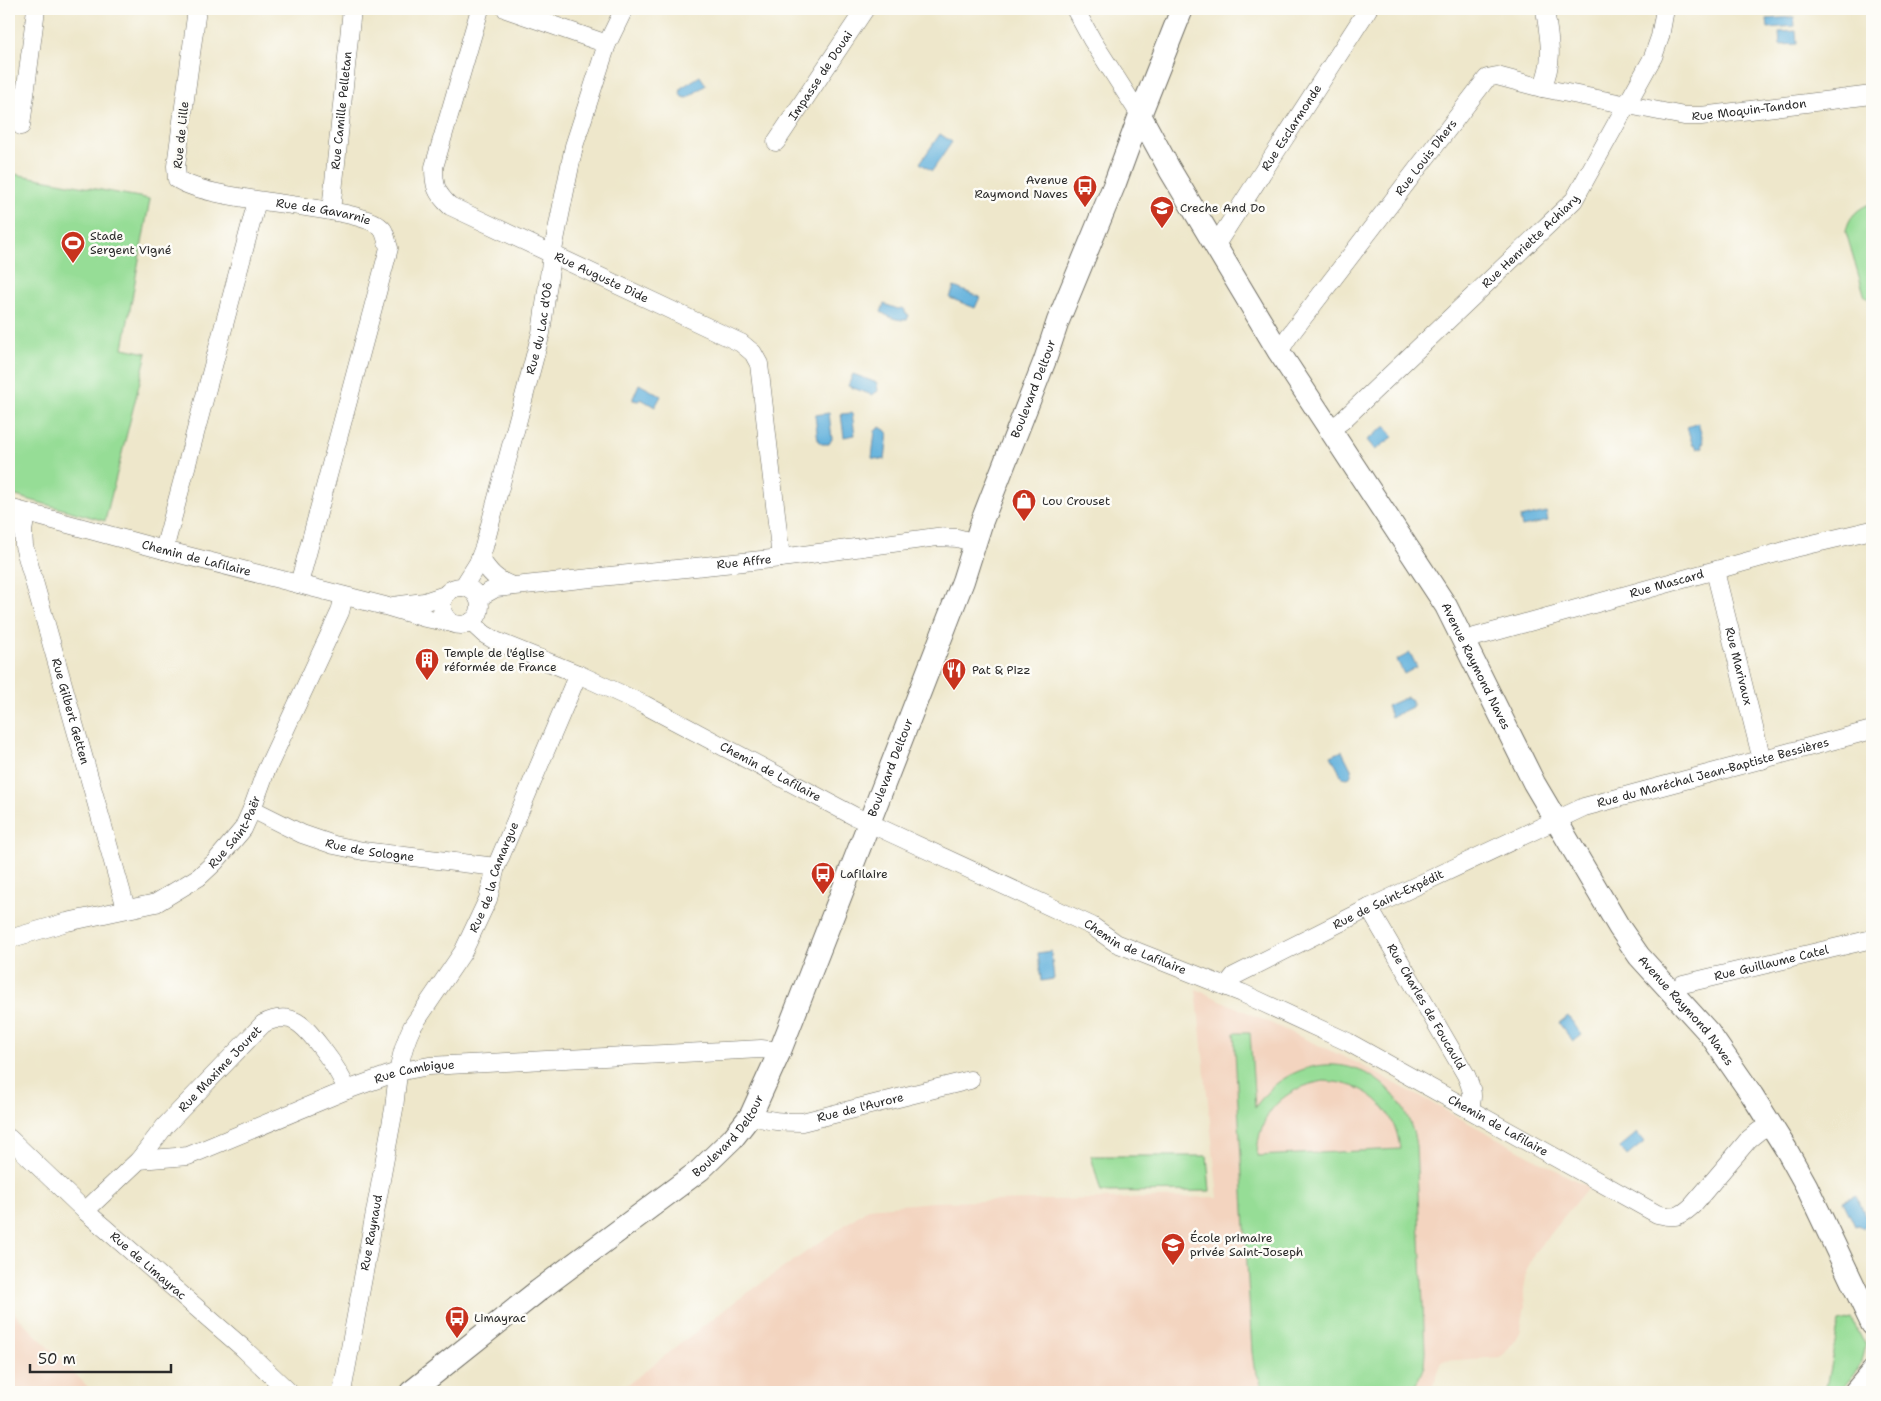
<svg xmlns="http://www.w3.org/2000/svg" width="1881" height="1401" viewBox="0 0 1881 1401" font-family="'Shantell Sans',sans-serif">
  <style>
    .built { fill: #f3d4bf }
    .green { fill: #96dd96; stroke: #608460; fill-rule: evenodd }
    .water { fill: #62b1dc; stroke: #466e84 }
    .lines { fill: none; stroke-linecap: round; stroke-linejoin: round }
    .minor-casing { stroke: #6f6d63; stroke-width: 19 }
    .tertiary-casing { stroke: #6f6d63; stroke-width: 24 }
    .minor { stroke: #fff; stroke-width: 18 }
    .tertiary { stroke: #fff; stroke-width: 22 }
    .labels { text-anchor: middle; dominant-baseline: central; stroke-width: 5; stroke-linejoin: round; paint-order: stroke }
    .street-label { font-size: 12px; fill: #2b2b2b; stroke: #fdfcf7 }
    .poi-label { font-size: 12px; fill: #2b2b2b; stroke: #fdfcf7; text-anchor: start }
  </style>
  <rect width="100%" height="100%" fill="#fdfcf7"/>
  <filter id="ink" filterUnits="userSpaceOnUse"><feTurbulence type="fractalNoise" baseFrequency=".02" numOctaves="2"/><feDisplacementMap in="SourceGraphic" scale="10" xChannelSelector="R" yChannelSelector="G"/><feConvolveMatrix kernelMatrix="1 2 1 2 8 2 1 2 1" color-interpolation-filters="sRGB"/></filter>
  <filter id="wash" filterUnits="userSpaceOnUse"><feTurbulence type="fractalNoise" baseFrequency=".0096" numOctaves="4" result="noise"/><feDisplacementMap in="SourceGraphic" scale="20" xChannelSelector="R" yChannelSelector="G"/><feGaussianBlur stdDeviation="1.12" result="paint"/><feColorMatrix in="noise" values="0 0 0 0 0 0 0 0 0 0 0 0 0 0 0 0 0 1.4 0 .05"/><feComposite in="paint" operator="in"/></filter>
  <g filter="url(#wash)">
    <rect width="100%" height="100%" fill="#eee7cb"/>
    <path class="built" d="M 1196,989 L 1355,1062 L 1588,1187 L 1535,1252 L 1526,1272 L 1523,1290 L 1525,1306 L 1520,1333 L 1502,1357 L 1442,1361 L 1436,1378 L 1429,1392 L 618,1392 L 729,1306 L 869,1208 L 932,1202 L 1218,1197 Z
      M 9,1308 L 93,1392 L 9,1392 Z"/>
    <path class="green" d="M 9,173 L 150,199 L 123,348 L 147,353 L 105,521 L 9,494 Z
      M 1872,203 L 1872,298 L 1869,299 L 1865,297 L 1846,232 C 1848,217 1858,208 1872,203 Z
      M 1234,1033 L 1250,1033 L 1255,1107 C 1264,1096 1272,1085 1285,1078 C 1343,1043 1407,1082 1416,1146 L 1425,1351 L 1424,1366 L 1413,1392 L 1265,1392 L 1254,1367 L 1252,1352 ZM 1324,1081 C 1366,1083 1395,1106 1400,1149 L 1257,1156 C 1258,1113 1283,1088 1324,1081 Z
      M 1091,1156 L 1207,1156 L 1210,1191 L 1101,1192 Z
      M 1852,1319 L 1865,1345 L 1860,1366 L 1840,1392 L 1825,1392 L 1839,1322 Z"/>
    <path class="water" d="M 1794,17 L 1795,26 L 1768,28 L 1767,19 Z
      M 1796,31 L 1797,44 L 1780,45 L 1779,32 Z
      M 700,76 L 706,85 L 687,98 L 682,97 L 680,94 L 681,88 Z
      M 940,134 L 952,142 L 932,171 L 920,163 Z
      M 954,287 L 980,297 L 975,308 L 950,298 Z
      M 884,304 L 898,309 L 903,308 L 905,310 L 905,313 L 909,315 L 907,320 C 896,320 890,318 881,312 Z
      M 853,374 L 877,383 L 878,391 L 872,395 L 848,386 Z
      M 639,384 L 661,396 L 655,407 L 641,399 L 638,401 L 633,400 L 633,398 Z
      M 829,413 L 832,439 L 829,444 L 822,444 L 818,441 L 815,415 Z
      M 852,413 L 855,435 L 844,437 L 841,414 Z
      M 1698,423 L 1704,443 L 1702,443 L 1703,447 L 1697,449 L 1695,445 L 1693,446 L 1687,427 Z
      M 1386,426 L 1393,437 L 1375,450 L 1367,440 Z
      M 880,427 L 888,432 L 885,460 L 872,458 L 875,431 Z
      M 1546,512 L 1548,521 L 1522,527 L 1520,518 Z
      M 1410,653 L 1417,667 L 1404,674 L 1397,660 Z
      M 1407,697 L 1412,700 L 1412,707 L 1391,717 L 1387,706 Z
      M 1342,751 L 1352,771 L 1350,777 L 1347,778 L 1342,777 L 1331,756 Z
      M 1051,951 L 1054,979 L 1041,981 L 1038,953 Z
      M 1568,1016 L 1582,1035 L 1573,1042 L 1559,1023 Z
      M 1637,1133 L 1644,1142 L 1627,1156 L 1620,1147 Z
      M 1856,1195 L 1868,1221 L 1866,1222 L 1865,1226 L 1863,1228 L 1858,1225 L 1855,1226 L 1843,1201 Z"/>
  </g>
  <g filter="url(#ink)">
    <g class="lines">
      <defs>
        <g id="minor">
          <path id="s1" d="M 197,9 L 176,166 L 177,179 C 216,205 366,204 383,230 C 386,235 387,243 389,248 L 299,584"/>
          <path id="s2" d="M 480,9 L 434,167 C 434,186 436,193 450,206 L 741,343 L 753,353 L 759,364 L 781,558"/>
          <path d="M 506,9 L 607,44"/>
          <path d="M 1075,9 L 1092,40 L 1140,115"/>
          <path d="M 1542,88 C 1555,58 1549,40 1545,9"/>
          <path d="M 21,126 L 36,9"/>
          <path id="s3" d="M 776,142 L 865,9"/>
          <path id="s4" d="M 331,211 L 352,9"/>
          <path id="s5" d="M 1215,246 L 1368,9"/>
          <path id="s6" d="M 1279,352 L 1289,336 L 1487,78 L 1497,76 L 1542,88 L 1684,116 L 1701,116 L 1872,95"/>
          <path id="s7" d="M 1331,429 L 1342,421 L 1574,200 L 1653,57 L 1660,37 L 1665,9"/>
          <path id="s8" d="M 9,508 L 164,550 L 385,606 L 425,618 L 452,623"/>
          <path id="s9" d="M 26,514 L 23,531 L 24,546 L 126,908"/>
          <path d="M 164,550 L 257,201"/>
          <path d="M 480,558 C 489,572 496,580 512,586"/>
          <path id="s10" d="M 1715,571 L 1762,760"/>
          <circle cx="461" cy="606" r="19"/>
          <path id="s11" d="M 463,587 L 478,563 L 484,547 L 541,333 L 552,255 L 574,146 L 607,44 L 624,9"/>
          <path id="s12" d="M 478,598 L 496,588 L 781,558 L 937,537 L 957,538 L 976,543"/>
          <path d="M 393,606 L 424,602 L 445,595"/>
          <path id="s13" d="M 471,622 L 484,634 L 496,641 L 578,674 L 645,705 L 854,816 L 1092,926 L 1116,943 L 1242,993 L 1348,1042 L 1657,1214 C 1674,1218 1679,1218 1692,1206 L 1749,1139 L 1759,1131 L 1771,1125"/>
          <path id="s14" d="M 1463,642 L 1475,637 L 1795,548 L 1872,530"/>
          <path id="s15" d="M 252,809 L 302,834 L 334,845 L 363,851 L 496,867"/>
          <path id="s16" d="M 1369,908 L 1466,1075 C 1471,1087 1475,1096 1469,1109"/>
          <path id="s17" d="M 9,939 L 67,922 L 156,903 L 199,877 L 215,862 L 243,829 L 252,809 L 265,773 L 340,612 L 344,596"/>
          <path id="s18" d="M 1226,986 L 1234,976 L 1369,908 L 1584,807 L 1872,730"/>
          <path id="s19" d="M 1672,993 L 1683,984 L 1872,939"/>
          <path id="s20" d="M 751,1115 C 769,1122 784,1122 802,1122 L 970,1080"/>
          <path id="s21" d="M 9,1138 L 85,1211 L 243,1348 L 289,1392"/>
          <path id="s22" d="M 139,1160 L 165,1126 L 263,1024 C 293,1008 306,1028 323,1050 C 333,1063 341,1075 347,1090"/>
          <path id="s23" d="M 85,1211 L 139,1160 L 188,1156 L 347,1090 L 397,1072 L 429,1066 L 761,1049 L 780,1051"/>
          <path id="s24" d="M 342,1392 L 394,1109 C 397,1080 399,1054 412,1027 L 463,952 L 488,899 L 496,867 L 578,674"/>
        </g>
        <g id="tertiary">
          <path id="s25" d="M 1140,115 L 1170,170 L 1279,352 L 1446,606 L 1534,783 L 1619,927 L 1639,956 L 1709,1033 L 1752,1095 L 1786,1149 L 1806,1185 L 1872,1324"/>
          <path id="s26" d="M 411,1392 L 538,1291 L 700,1170 L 733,1138 L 751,1115 L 780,1051 L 869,823 L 963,581 L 982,521 L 1045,360 L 1058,321 L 1115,183 L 1140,115 L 1182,9"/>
          <path d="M 1855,1392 L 1872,1372"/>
        </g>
      </defs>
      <use href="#minor" class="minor-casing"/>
      <use href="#tertiary" class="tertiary-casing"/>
      <use href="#minor" class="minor"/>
      <use href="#tertiary" class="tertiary"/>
    </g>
  </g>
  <defs>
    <symbol id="bus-pin" viewBox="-11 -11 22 30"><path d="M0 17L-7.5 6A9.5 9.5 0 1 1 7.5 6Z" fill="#c8321e" stroke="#fdfcf7"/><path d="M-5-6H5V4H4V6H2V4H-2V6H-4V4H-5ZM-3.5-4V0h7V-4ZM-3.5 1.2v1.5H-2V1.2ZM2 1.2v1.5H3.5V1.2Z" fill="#fff"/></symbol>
    <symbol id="school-pin" viewBox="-11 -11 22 30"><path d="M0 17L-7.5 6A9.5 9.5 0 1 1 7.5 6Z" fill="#c8321e" stroke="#fdfcf7"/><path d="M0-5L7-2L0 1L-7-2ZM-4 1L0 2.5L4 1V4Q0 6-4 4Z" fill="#fff"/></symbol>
    <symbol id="stadium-pin" viewBox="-11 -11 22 30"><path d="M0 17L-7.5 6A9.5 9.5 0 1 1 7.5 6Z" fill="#c8321e" stroke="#fdfcf7"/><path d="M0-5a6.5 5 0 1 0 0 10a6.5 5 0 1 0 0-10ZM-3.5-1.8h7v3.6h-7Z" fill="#fff"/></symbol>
    <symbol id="shop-pin" viewBox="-11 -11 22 30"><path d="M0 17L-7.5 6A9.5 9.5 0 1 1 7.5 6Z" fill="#c8321e" stroke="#fdfcf7"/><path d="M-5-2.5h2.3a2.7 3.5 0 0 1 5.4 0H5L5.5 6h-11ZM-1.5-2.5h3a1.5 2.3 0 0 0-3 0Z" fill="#fff"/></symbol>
    <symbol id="building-pin" viewBox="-11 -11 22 30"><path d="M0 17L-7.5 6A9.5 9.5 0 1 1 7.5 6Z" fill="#c8321e" stroke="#fdfcf7"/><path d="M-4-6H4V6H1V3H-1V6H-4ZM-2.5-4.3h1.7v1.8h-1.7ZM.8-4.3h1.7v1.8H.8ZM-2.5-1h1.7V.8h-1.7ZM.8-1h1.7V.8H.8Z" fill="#fff"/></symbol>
    <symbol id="restaurant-pin" viewBox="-11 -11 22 30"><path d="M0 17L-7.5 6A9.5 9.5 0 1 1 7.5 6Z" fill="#c8321e" stroke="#fdfcf7"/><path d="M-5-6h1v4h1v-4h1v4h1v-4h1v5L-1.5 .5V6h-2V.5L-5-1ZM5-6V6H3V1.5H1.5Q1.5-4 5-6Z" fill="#fff"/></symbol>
  </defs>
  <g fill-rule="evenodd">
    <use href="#bus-pin" x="1071" y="173" width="28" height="38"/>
    <use href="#school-pin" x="1148" y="194" width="28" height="38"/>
    <use href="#stadium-pin" x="59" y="229" width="28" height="38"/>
    <use href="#shop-pin" x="1010" y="487" width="28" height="38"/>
    <use href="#building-pin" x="413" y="646" width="28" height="38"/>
    <use href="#restaurant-pin" x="940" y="656" width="28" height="38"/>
    <use href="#bus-pin" x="809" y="860" width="28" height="38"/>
    <use href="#school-pin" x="1159" y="1231" width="28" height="38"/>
    <use href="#bus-pin" x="443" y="1304" width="28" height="38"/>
  </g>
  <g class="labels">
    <g class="street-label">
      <text stroke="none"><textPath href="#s3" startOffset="80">Impasse de Douai</textPath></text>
      <text stroke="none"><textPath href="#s6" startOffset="611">Rue Moquin-Tandon</textPath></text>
      <text stroke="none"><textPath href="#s4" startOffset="101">Rue Camille Pelletan</textPath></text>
      <text stroke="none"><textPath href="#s5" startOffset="141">Rue Esclarmonde</textPath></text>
      <text transform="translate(181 135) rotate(-84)">Rue de Lille</text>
      <text stroke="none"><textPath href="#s6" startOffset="244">Rue Louis Dhers</textPath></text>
      <text stroke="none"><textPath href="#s1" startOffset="322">Rue de Gavarnie</textPath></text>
      <text stroke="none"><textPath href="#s7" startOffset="274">Rue Henriette Achiary</textPath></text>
      <text stroke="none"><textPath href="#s2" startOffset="376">Rue Auguste Dide</textPath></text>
      <text stroke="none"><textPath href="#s11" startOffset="271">Rue du Lac d'Oô</textPath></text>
      <text stroke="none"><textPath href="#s26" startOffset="1219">Boulevard Deltour</textPath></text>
      <text stroke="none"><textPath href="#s8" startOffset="194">Chemin de Lafilaire</textPath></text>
      <text stroke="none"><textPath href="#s12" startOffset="270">Rue Affre</textPath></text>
      <text stroke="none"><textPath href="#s14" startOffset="212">Rue Mascard</textPath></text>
      <text stroke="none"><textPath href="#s10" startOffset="98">Rue Marivaux</textPath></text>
      <text stroke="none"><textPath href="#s25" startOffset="646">Avenue Raymond Naves</textPath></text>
      <text stroke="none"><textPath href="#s9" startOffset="204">Rue Gilbert Getten</textPath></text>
      <text stroke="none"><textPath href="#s26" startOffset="814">Boulevard Deltour</textPath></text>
      <text stroke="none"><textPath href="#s13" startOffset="336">Chemin de Lafilaire</textPath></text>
      <text stroke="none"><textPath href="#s18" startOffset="535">Rue du Maréchal Jean-Baptiste Bessières</textPath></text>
      <text stroke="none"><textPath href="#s17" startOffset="260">Rue Saint-Paër</textPath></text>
      <text stroke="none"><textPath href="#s15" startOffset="126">Rue de Sologne</textPath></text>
      <text stroke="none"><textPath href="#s24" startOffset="544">Rue de la Camargue</textPath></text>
      <text stroke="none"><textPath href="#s18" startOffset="185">Rue de Saint-Expédit</textPath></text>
      <text stroke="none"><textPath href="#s13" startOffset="741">Chemin de Lafilaire</textPath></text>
      <text stroke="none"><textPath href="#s19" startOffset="105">Rue Guillaume Catel</textPath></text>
      <text stroke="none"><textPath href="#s16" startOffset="114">Rue Charles de Foucauld</textPath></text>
      <text stroke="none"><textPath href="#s25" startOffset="1051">Avenue Raymond Naves</textPath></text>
      <text stroke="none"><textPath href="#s22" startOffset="122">Rue Maxime Jouret</textPath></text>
      <text stroke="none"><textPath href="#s23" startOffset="366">Rue Cambigue</textPath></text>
      <text stroke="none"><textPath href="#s20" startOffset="112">Rue de l'Aurore</textPath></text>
      <text stroke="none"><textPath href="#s13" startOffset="1146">Chemin de Lafilaire</textPath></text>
      <text stroke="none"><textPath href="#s26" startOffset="409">Boulevard Deltour</textPath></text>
      <text stroke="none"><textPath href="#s24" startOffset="162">Rue Raynaud</textPath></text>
      <text stroke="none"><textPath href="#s21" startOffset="189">Rue de Limayrac</textPath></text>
    </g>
    <g class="poi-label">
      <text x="1068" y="180" text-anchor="end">Avenue<tspan x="1068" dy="14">Raymond Naves</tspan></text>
      <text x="1180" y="208">Creche And Do</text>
      <text x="90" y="236">Stade<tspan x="90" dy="14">Sergent Vigné</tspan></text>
      <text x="1042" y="501">Lou Crouset</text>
      <text x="444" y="653">Temple de l'église<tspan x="444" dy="14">réformée de France</tspan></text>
      <text x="972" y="670">Pat &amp; Pizz</text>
      <text x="840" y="874">Lafilaire</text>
      <text x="1190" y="1238">École primaire<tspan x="1190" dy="14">privée Saint-Joseph</tspan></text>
      <text x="474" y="1318">Limayrac</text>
    </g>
  </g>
  <rect width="1881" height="1401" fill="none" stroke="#fdfcf7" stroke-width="30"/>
  <path d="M30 1364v8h141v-8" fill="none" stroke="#2b2b2b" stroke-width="2.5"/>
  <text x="38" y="1364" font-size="15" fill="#2b2b2b" stroke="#fdfcf7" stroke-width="4" paint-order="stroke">50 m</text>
</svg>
